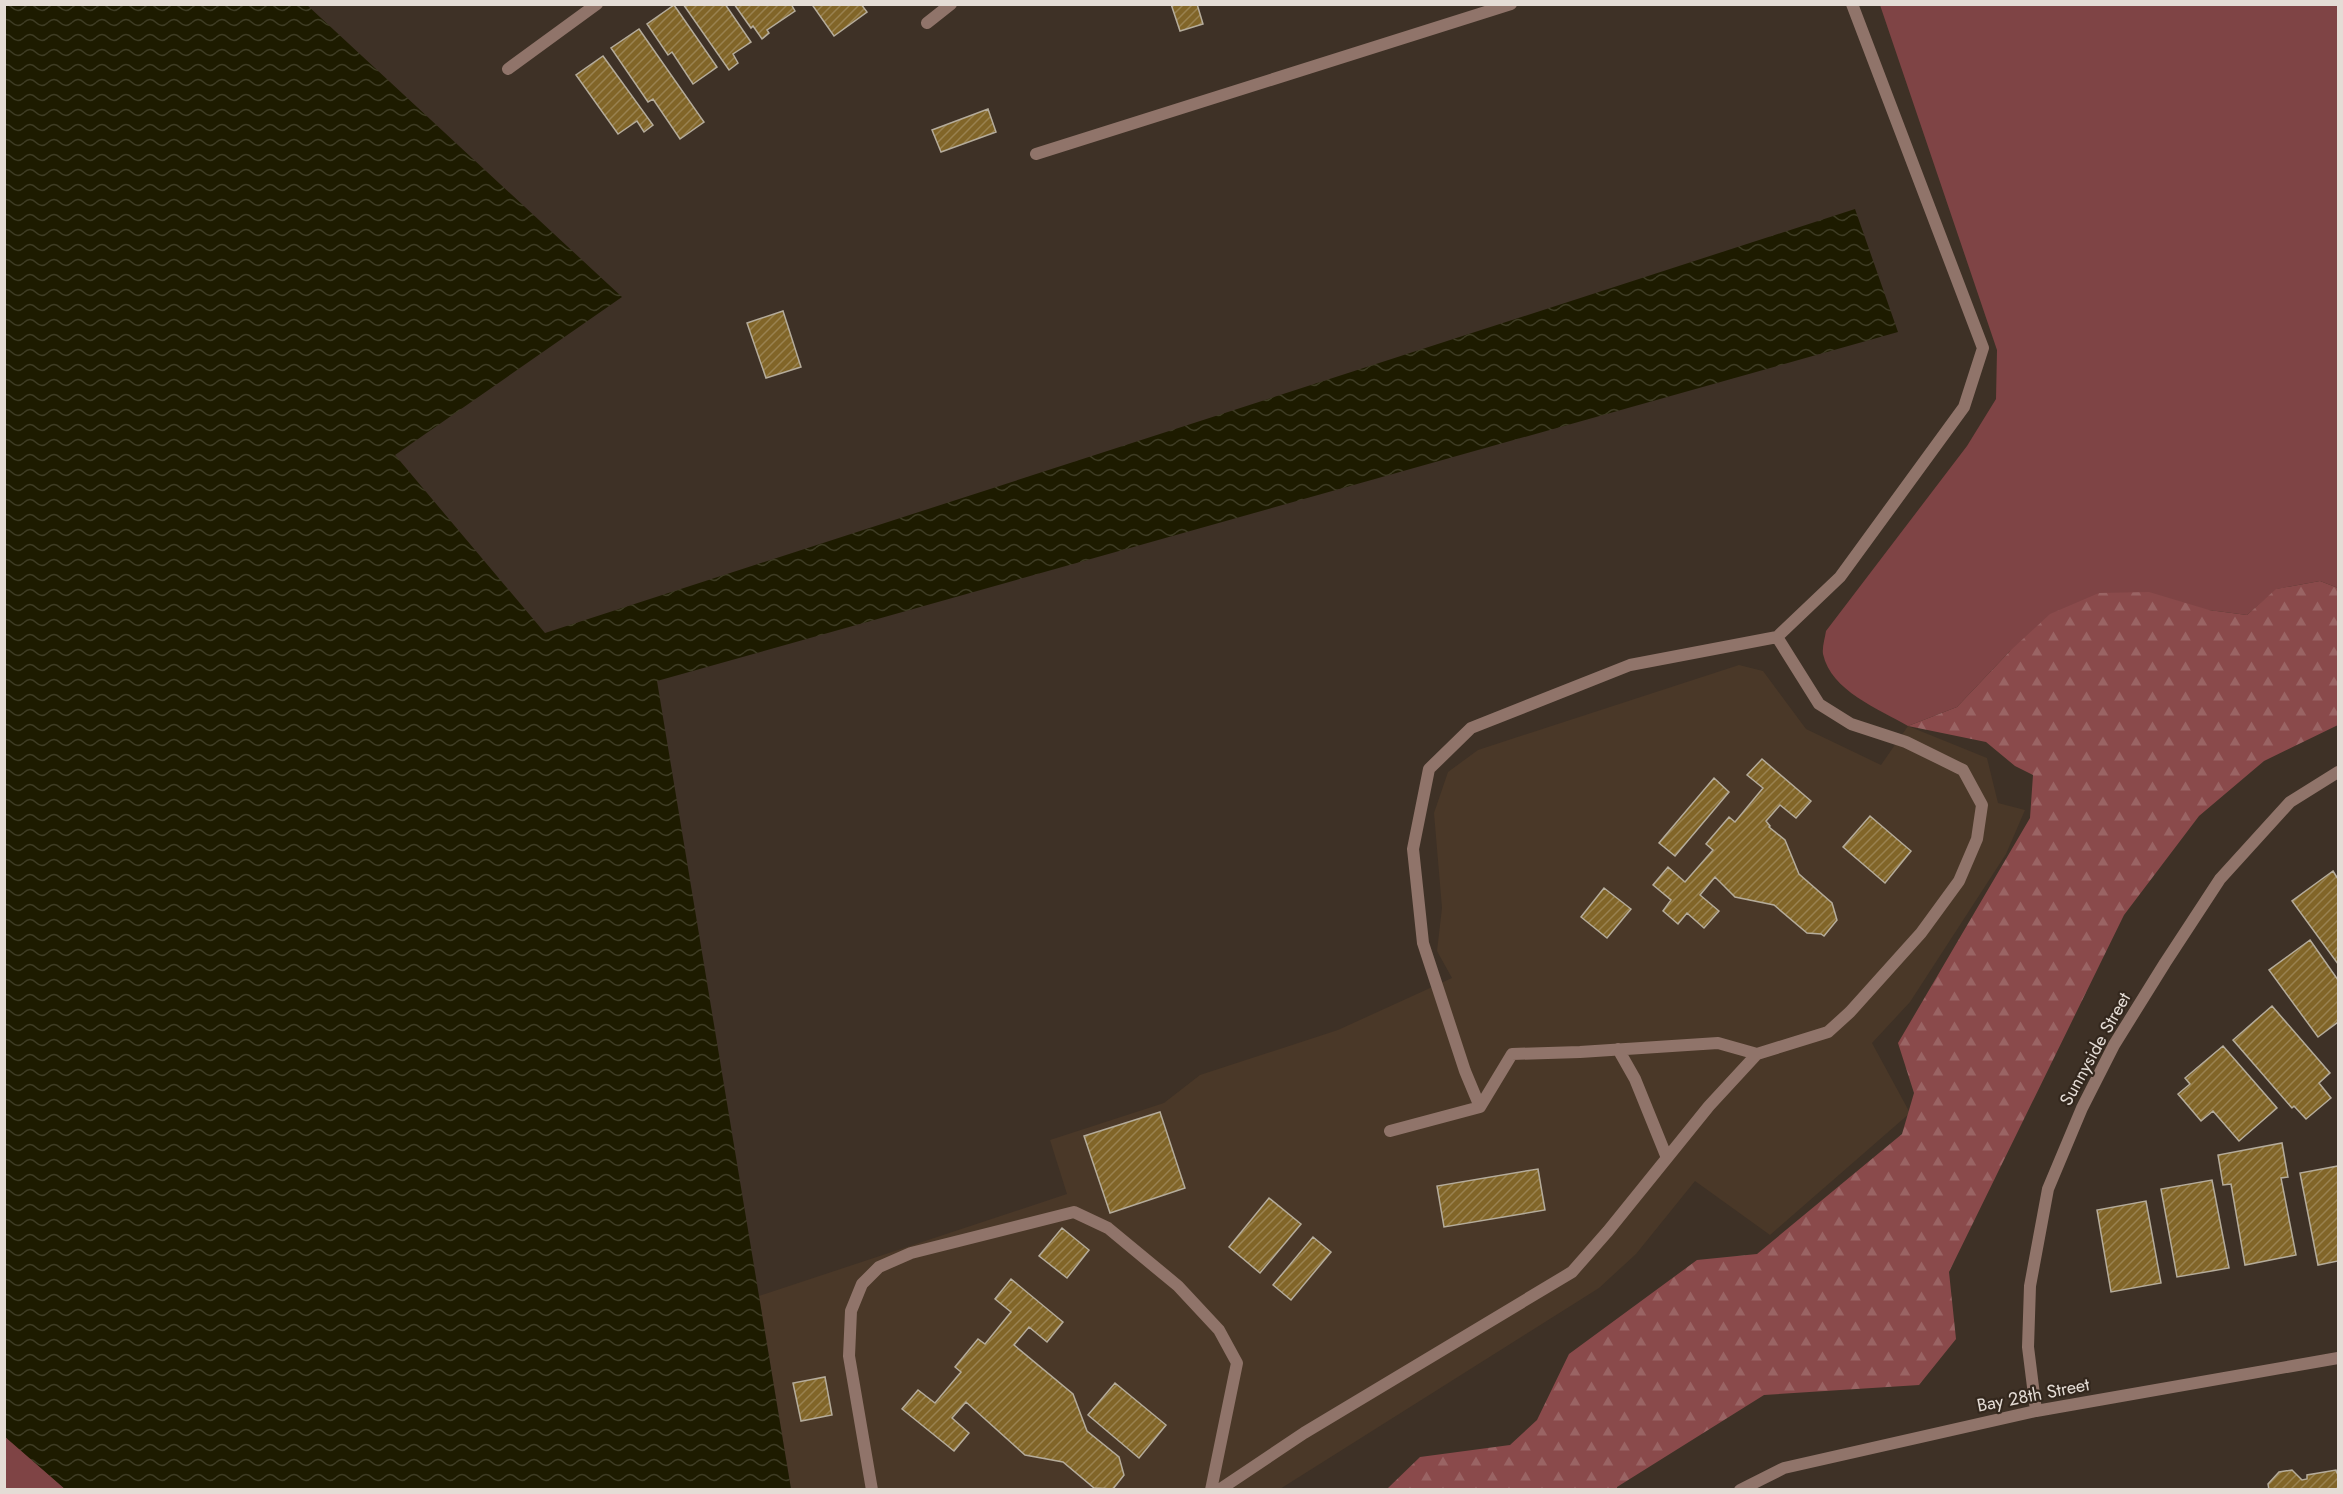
<svg xmlns="http://www.w3.org/2000/svg" width="2343" height="1494" viewBox="0 0 2343 1494" font-family="Jost,sans-serif">
  <style>
    .built { fill: #4a3828 }
    .green { fill: #7f4445 }
    .forest { fill: url(#forest-firs) }
    .water { fill: url(#water-waves) }
    .building { fill: url(#building-hatch); stroke: #b5ac9b; stroke-width: 1.5 }
    .lines { fill: none; stroke-linecap: round; stroke-linejoin: round }
    .lane { stroke: #90746a; stroke-width: 12 }
    .street { stroke: #90746a; stroke-width: 12 }
    .labels { text-anchor: middle; dominant-baseline: central; stroke-width: 4.5; stroke-linejoin: round; paint-order: stroke }
    .street-label { font-size: 18px; fill: #e4dcd5; stroke: #33271d }
  </style>
  <defs>
    <pattern id="forest-firs" width="22" height="20" patternUnits="userSpaceOnUse" patternTransform="scale(1.5)"><rect width="22" height="20" fill="#8a4a4b"/><path d="M5 1l3.5 6h-7zM16 11l3.5 6h-7z" fill="#9a6464"/></pattern>
    <pattern id="water-waves" width="16" height="10" patternUnits="userSpaceOnUse" patternTransform="scale(1.5)"><rect width="16" height="10" fill="#1d1b00"/><path d="M0 5q4-4 8 0t8 0" fill="none" stroke="#3e3c24"/></pattern>
    <pattern id="building-hatch" width="6" height="6" patternUnits="userSpaceOnUse" patternTransform="scale(1.5)"><rect width="6" height="6" fill="#816528"/><path d="M-1 1l2-2M0 6l6-6M5 7l2-2" fill="none" stroke="#998250"/></pattern>
  </defs>
  <rect width="100%" height="100%" fill="#3e3126"/>
  <path class="built" d="M 1739,665 L 1763,671 L 1806,729 L 1881,765 L 1908,726 L 1987,758 L 1998,803 L 2025,810 L 2006,854 L 1910,1002 L 1872,1043 L 1910,1113 L 1770,1235 L 1695,1181 L 1636,1254 L 1599,1288 L 1280,1489 L 791,1489 L 759,1296 L 1067,1194 L 1050,1140 L 1164,1103 L 1200,1075 L 1338,1030 L 1452,978 L 1437,951 L 1442,908 L 1434,813 L 1448,772 L 1478,750 Z"/>
  <path class="green" d="M 1880,5 L 2338,5 L 2338,588 L 2320,581 L 2277,589 L 2247,615 L 2209,610 L 2010,651 L 1957,707 L 1908,726 C 1879,709 1831,691 1823,654 C 1822,647 1825,638 1826,631 L 1967,446 L 1996,399 L 1997,350 Z
    M 5,1436 L 65,1489 L 5,1489 Z"/>
  <path class="forest" d="M 2320,581 L 2338,588 L 2338,725 L 2264,761 L 2199,816 L 2124,915 L 1949,1272 L 1956,1339 L 1919,1385 L 1764,1395 L 1617,1487 L 1617,1489 L 1387,1489 L 1420,1457 L 1510,1445 L 1537,1420 L 1569,1354 L 1697,1260 L 1757,1254 L 1902,1134 L 1914,1093 L 1898,1043 L 2030,818 L 2033,775 L 2015,766 L 1986,742 L 1908,726 L 1957,707 L 2010,651 L 2050,614 L 2099,593 L 2149,592 L 2209,610 L 2247,615 L 2276,589 Z"/>
  <path class="water" d="M 5,4 L 307,5 L 622,297 L 395,455 L 545,633 L 1855,209 L 1898,332 L 657,681 L 791,1489 L 65,1489 L 4,1436 Z"/>
  <path class="building" d="M 683,4 L 725,4 L 751,42 L 733,54 L 738,63 L 729,70 Z
    M 734,4 L 791,4 L 795,11 L 767,30 L 769,33 L 762,39 L 753,26 L 751,28 Z
    M 816,4 L 861,4 L 867,12 L 834,36 L 813,6 Z
    M 1171,4 L 1197,4 L 1203,24 L 1180,31 Z
    M 674,5 L 717,67 L 693,84 L 672,52 L 668,55 L 647,24 Z
    M 639,29 L 704,122 L 680,139 L 653,99 L 648,102 L 611,48 Z
    M 603,56 L 653,125 L 644,132 L 637,121 L 618,134 L 576,75 Z
    M 988,109 L 996,132 L 941,152 L 932,130 Z
    M 783,311 L 801,367 L 766,378 L 747,323 Z
    M 1762,759 L 1811,801 L 1796,818 L 1780,805 L 1766,821 L 1770,826 L 1769,827 L 1785,840 L 1799,874 L 1832,903 L 1837,920 L 1824,936 L 1821,934 L 1807,933 L 1774,905 L 1735,897 L 1715,877 L 1700,895 L 1719,911 L 1704,928 L 1687,913 L 1678,924 L 1663,911 L 1671,900 L 1653,885 L 1668,867 L 1685,882 L 1713,850 L 1706,844 L 1729,817 L 1735,822 L 1763,788 L 1747,775 Z
    M 1714,778 L 1729,792 L 1675,856 L 1659,843 Z
    M 1870,816 L 1911,851 L 1885,883 L 1843,847 Z
    M 2333,871 L 2338,879 L 2338,964 L 2292,901 Z
    M 1604,888 L 1631,909 L 1607,938 L 1581,917 Z
    M 2310,940 L 2338,980 L 2338,1022 L 2318,1037 L 2269,970 Z
    M 2272,1006 L 2330,1073 L 2319,1083 L 2331,1098 L 2306,1119 L 2294,1106 L 2292,1108 L 2233,1040 Z
    M 2223,1046 L 2277,1108 L 2239,1141 L 2213,1111 L 2201,1121 L 2178,1094 L 2190,1084 L 2185,1078 Z
    M 1160,1112 L 1185,1188 L 1110,1213 L 1084,1136 Z
    M 2282,1143 L 2288,1177 L 2281,1178 L 2296,1255 L 2245,1265 L 2231,1184 L 2223,1185 L 2218,1155 Z
    M 2338,1166 L 2338,1261 L 2318,1265 L 2300,1173 Z
    M 1538,1169 L 1545,1210 L 1444,1227 L 1437,1186 Z
    M 2212,1180 L 2229,1268 L 2177,1277 L 2161,1189 Z
    M 1269,1198 L 1301,1224 L 1260,1273 L 1229,1247 Z
    M 2146,1201 L 2161,1283 L 2111,1292 L 2097,1210 Z
    M 1062,1228 L 1089,1250 L 1067,1278 L 1039,1256 Z
    M 1313,1237 L 1331,1252 L 1291,1300 L 1273,1285 Z
    M 1011,1279 L 1063,1322 L 1047,1342 L 1029,1327 L 1014,1345 L 1073,1394 L 1087,1431 L 1119,1457 L 1124,1475 L 1113,1489 L 1094,1488 L 1063,1462 L 1025,1455 L 966,1402 L 952,1418 L 969,1433 L 954,1451 L 902,1409 L 918,1390 L 935,1403 L 961,1372 L 955,1367 L 978,1339 L 985,1344 L 1011,1312 L 995,1299 Z
    M 825,1377 L 832,1415 L 801,1421 L 793,1383 Z
    M 1115,1383 L 1166,1425 L 1139,1458 L 1088,1415 Z
    M 2292,1470 L 2302,1480 L 2307,1479 L 2307,1475 L 2336,1470 L 2337,1473 L 2338,1473 L 2338,1490 L 2269,1490 L 2268,1484 L 2279,1472 Z"/>
  <g class="lines">
    <path class="lane" d="M 1036,154 L 1511,4
      M 1618,1049 L 1635,1079 L 1667,1158
      M 1480,1107 L 1465,1071 L 1423,943 L 1413,849 L 1429,769 L 1471,728 L 1630,665 L 1777,637 L 1840,577 L 1964,407 L 1983,348 L 1852,4
      M 1390,1131 L 1480,1107 L 1512,1054 L 1580,1052 L 1718,1043 L 1757,1054
      M 872,1490 L 849,1356 L 851,1311 L 862,1284 L 879,1267 L 911,1253 L 1074,1212 L 1108,1228 L 1178,1286 L 1219,1330 L 1237,1363 L 1211,1490
      M 1219,1490 L 1304,1433 L 1572,1272 L 1608,1231 L 1709,1106 L 1757,1054 L 1828,1032 L 1850,1012 L 1921,933 L 1959,881 L 1977,839 L 1982,805 L 1963,770 L 1906,742 L 1851,724 L 1819,704 L 1777,637"/>
    <path class="street" d="M 927,23 L 951,4
      M 508,69 L 597,4
      M 2036,1411 L 2028,1347 L 2030,1286 L 2048,1189 L 2082,1108 L 2114,1045 L 2165,963 L 2220,879 L 2290,802 L 2338,772
      M 1740,1490 L 1784,1468 L 2036,1411 L 2338,1358"/>
  </g>
  <g class="labels">
    <g class="street-label">
      <text transform="translate(2095 1049) rotate(-61)">Sunnyside Street</text>
      <text transform="translate(2033 1395) rotate(-11)">Bay 28th Street</text>
    </g>
  </g>
  <rect width="2343" height="1494" fill="none" stroke="#e4dcd5" stroke-width="12"/>
</svg>
